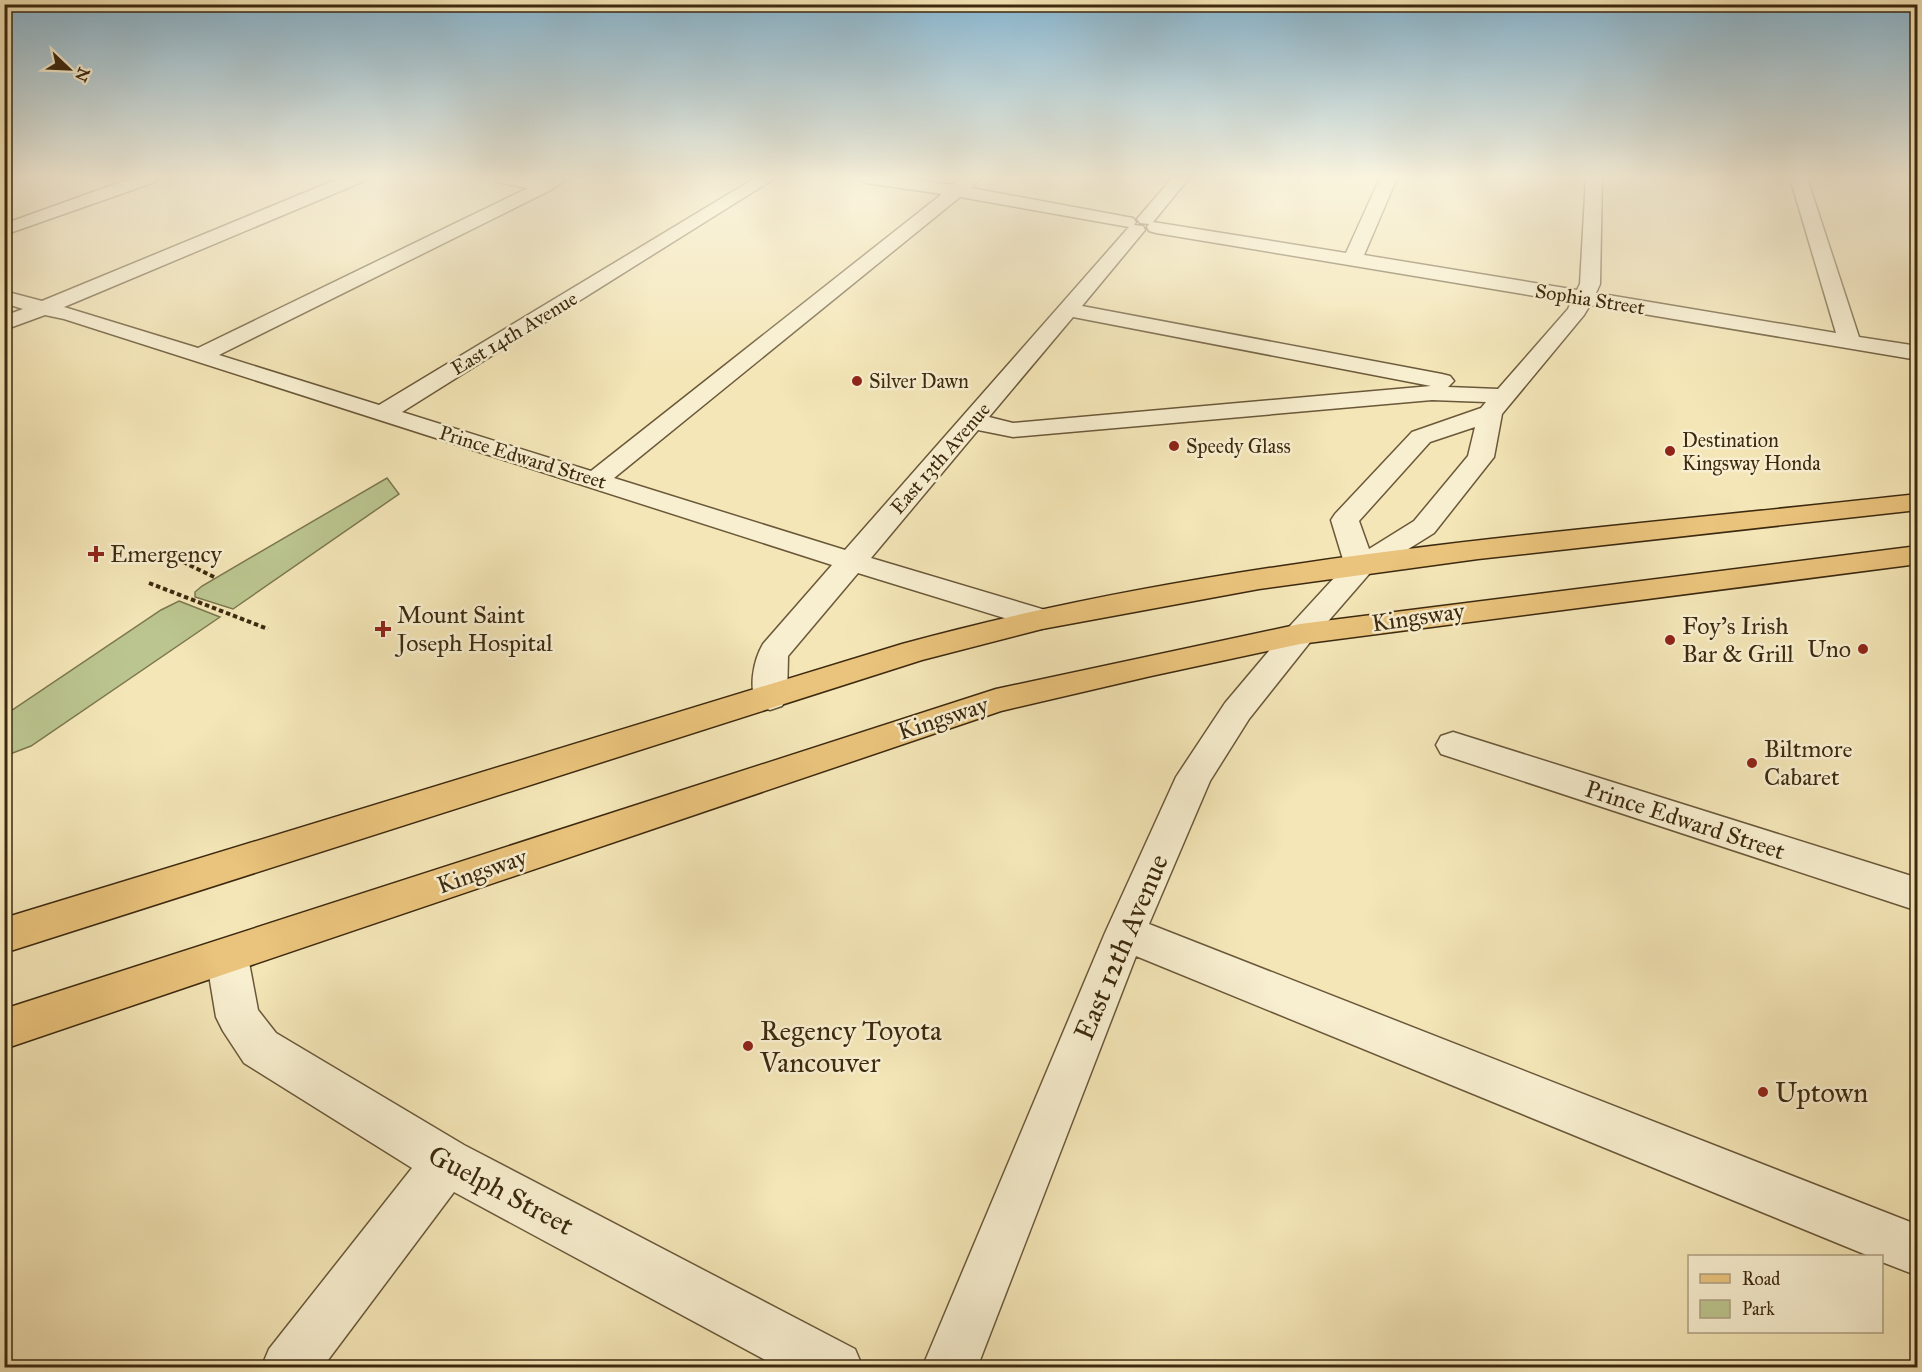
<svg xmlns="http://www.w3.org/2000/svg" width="1922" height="1372" viewBox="0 0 1922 1372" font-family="'IM FELL Great Primer',serif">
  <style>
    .green { fill: #bbc58f; stroke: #7c774f; stroke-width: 1.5 }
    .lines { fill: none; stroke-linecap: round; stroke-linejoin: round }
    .minor-casing { stroke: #6a5839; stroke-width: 3 }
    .major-casing { stroke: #3c290f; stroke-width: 3 }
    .path { stroke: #3c290f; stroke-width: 4; stroke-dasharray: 4.5 3; stroke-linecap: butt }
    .minor { fill: #f8efd0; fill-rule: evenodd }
    .major { fill: #eac37c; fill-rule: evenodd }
    .poi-dot { fill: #8f2418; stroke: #f8efd0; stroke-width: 2 }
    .labels { text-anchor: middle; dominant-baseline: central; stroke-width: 5; stroke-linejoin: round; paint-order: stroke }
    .far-street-label { font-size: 20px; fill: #3c290f; stroke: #f8efd0 }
    .far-poi-label { font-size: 20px; fill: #3c290f; stroke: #f8efd0; text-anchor: start }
    .poi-label { font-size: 24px; fill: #3c290f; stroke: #f8efd0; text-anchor: start }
    .street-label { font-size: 24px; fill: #3c290f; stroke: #f8efd0 }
    .near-street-label { font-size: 28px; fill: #3c290f; stroke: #f8efd0 }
    .near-poi-label { font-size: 28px; fill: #3c290f; stroke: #f8efd0; text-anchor: start }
  </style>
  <rect width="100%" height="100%" fill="#f4e6b7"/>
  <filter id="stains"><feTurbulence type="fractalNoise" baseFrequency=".00333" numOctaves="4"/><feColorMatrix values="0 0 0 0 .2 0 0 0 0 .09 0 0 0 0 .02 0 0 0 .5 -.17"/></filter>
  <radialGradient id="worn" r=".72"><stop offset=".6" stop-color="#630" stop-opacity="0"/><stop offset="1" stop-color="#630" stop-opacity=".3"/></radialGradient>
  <path class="green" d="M 387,478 L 399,494 L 233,609 L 195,597 L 195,592 L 202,586 Z
    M 179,601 L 220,617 L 31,746 L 5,756 L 5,715 L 161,610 Z"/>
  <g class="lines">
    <defs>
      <path id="minor" d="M 132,178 L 157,178 L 155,182 L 4,235 L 4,224 Z
        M 340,178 L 364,178 L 362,182 L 64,307 L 198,348 L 528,188 L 497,182 L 495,178 L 543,180 L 569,178 L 551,190 L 219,355 L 379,405 L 755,178 L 775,178 L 402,412 L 591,471 L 942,194 L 866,183 L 858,178 L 904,178 L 953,185 L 962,178 L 981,178 L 971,188 L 1133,218 L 1136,222 L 1134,225 L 1143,226 L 1145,230 L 1082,306 L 1442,374 L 1450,376 L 1454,381 L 1448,387 L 1498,389 L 1568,309 L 1571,302 L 1156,233 L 1149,231 L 1147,227 L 1149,224 L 1140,223 L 1137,219 L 1172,178 L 1189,178 L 1153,222 L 1346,253 L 1380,178 L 1397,178 L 1364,255 L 1577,290 L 1580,284 L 1586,178 L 1602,178 L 1600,284 L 1596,293 L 1836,333 L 1790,178 L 1807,178 L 1859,337 L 1918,346 L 1918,360 L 1590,305 L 1584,315 L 1502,414 L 1494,457 L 1434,533 L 1370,573 L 1311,641 L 1249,719 L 1210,781 L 1149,924 L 1918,1225 L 1918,1276 L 1882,1262 L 1882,1256 L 1869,1256 L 1136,956 L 977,1368 L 922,1368 L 1105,933 L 1176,777 L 1225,703 L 1289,627 L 1345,566 L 1331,520 L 1335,514 L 1412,432 L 1481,408 L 1486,402 L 1432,400 L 1013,437 L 978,430 L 871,558 L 1052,612 L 1056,619 L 1052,626 L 1041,629 L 1030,626 L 858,573 L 788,656 L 787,698 L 782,706 L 770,710 L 758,706 C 748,690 753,661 763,644 L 832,565 L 64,319 L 45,315 L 4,330 L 4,316 L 23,309 L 4,303 L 4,291 L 42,301 ZM 960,197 L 1129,227 L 845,550 L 614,478 ZM 1073,317 L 1431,386 L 1013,423 L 989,417 ZM 1475,427 L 1468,456 L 1414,521 L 1369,549 L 1359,521 L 1430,442 Z
        M 1453,732 L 1918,878 L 1918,911 L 1441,754 L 1436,745 L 1441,736 Z
        M 227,939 L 242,944 L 248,957 L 258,1010 L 276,1033 L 464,1145 L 855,1349 L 863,1368 L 780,1368 L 454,1192 L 322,1368 L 261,1368 L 269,1349 L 412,1168 L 244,1063 L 223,1031 L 216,1017 L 206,957 L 212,944 Z"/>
      <path id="major" d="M 1918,494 L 1918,510 L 1478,559 L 1259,589 L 1042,629 L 922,660 L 4,953 L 4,918 L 902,644 C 1232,553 1578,532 1918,494 Z
        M 1918,546 L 1918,564 L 1300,644 L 1151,676 L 1001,711 L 4,1049 L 4,1009 L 996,689 L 1300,624 Z"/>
    </defs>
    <use href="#minor" class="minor-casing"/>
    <use href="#major" class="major-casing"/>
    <path class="path" d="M 183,562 L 214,577
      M 149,583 L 268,629"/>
    <use href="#minor" class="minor"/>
    <use href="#major" class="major"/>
  </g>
  <linearGradient id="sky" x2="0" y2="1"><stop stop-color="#89b8d3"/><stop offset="0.48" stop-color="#faf4df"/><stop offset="1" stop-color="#faf4df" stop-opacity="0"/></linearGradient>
  <rect width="1922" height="370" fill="url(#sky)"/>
  <g class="poi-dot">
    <circle cx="857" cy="381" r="6"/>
    <circle cx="1174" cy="446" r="6"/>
    <circle cx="1670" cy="451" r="6"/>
    <path d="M93 545h6v6h6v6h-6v6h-6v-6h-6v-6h6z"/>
    <path d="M380 620h6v6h6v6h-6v6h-6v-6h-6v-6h6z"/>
    <circle cx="1670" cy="640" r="6"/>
    <circle cx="1863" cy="649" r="6"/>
    <circle cx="1752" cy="763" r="6"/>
    <circle cx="748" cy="1046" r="6"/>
    <circle cx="1763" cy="1092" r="6"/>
  </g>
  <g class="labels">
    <g class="far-street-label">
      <text transform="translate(1590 299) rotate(9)">Sophia Street</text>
      <text transform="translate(514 333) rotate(-31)">East 14th Avenue</text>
      <text transform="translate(523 457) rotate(17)">Prince Edward Street</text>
      <text transform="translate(940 458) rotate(-49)">East 13th Avenue</text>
    </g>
    <g class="far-poi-label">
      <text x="869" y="381">Silver Dawn</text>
      <text x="1682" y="440">Destination<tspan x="1682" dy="23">Kingsway Honda</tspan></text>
      <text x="1186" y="446">Speedy Glass</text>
    </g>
    <g class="poi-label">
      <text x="110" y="554">Emergency</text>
      <text x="397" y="615">Mount Saint<tspan x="397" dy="28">Joseph Hospital</tspan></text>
      <text x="1682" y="626">Foy's Irish<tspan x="1682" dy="28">Bar &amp; Grill</tspan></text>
      <text x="1851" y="649" text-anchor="end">Uno</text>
      <text x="1764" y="749">Biltmore<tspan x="1764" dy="28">Cabaret</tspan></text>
    </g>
    <g class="street-label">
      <text transform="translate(1418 617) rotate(-8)">Kingsway</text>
      <text transform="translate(943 718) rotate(-18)">Kingsway</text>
      <text transform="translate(1685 820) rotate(18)">Prince Edward Street</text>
      <text transform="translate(482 871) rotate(-19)">Kingsway</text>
    </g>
    <g class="near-street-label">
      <text transform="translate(1121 947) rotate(-67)">East 12th Avenue</text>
      <text transform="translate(501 1190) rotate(28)">Guelph Street</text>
    </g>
    <g class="near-poi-label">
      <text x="760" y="1030">Regency Toyota<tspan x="760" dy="32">Vancouver</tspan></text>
      <text x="1775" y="1092">Uptown</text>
    </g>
  </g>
  <rect width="1922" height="1372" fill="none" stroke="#f4e6b7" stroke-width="24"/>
  <rect x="6" y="6" width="1910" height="1360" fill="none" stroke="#3c290f" stroke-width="3"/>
  <rect x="12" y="12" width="1898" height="1348" fill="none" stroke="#3c290f" stroke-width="1.5"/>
  <rect x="1688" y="1255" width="195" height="78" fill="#f8efd0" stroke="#ada083" stroke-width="1.5"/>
  <rect x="1700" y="1274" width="30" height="9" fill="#eac37c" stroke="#ada083" stroke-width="1.5"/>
  <text x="1742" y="1285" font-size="18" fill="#3c290f">Road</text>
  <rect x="1700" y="1300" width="30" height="18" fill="#bbc58f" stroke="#ada083" stroke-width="1.5"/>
  <text x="1742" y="1315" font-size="18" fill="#3c290f">Park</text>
  <g transform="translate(69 69) rotate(113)" stroke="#f8efd0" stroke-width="4.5" paint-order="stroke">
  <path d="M0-4.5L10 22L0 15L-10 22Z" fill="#3c290f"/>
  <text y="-9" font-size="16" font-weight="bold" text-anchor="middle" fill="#3c290f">N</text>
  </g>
  <rect width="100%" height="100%" filter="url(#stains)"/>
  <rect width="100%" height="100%" fill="url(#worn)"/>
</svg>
